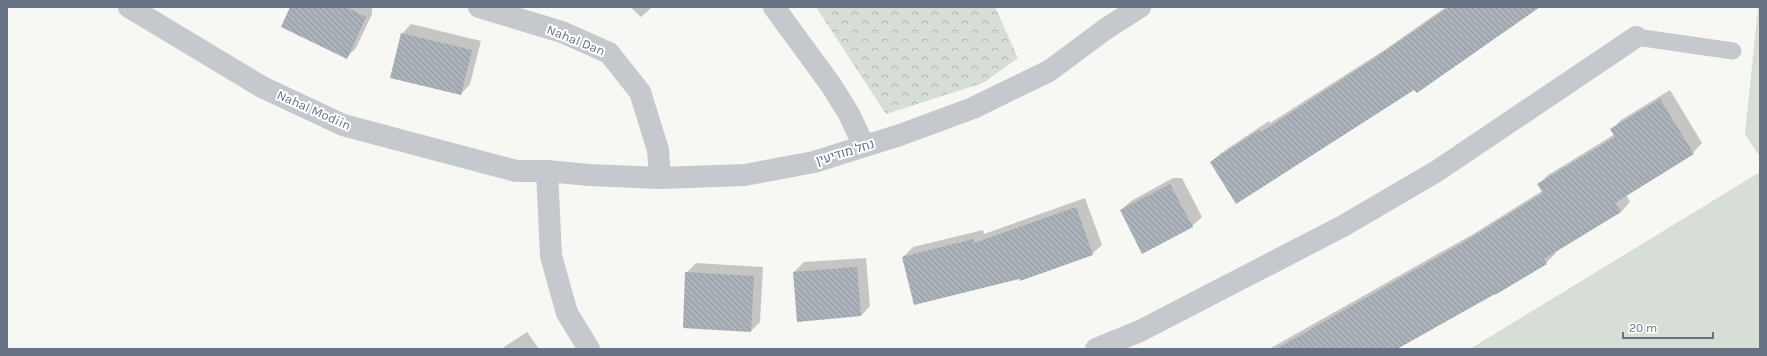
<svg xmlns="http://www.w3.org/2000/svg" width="1767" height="356" viewBox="0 0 1767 356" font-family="Karla,Heebo,sans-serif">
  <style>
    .grass { fill: #d7ded5 }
    .park { fill: url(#park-crowns) }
    .shadow { fill: #0003 }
    .building { fill: url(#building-back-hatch) }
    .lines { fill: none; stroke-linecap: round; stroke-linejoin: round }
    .service { stroke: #c5c8cc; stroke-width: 17 }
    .minor { stroke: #c5c8cc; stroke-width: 22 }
    .labels { text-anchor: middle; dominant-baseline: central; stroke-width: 4; stroke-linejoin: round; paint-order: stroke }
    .street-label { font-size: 13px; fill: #677284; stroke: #fff }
  </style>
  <defs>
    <pattern id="park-crowns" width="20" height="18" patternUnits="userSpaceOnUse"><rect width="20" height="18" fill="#d7ded5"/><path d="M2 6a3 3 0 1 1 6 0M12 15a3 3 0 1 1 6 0" fill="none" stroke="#b2b8b2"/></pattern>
    <pattern id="building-back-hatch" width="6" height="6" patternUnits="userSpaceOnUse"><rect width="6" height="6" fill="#abb2b9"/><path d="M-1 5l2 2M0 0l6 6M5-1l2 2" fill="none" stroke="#8f959c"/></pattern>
  </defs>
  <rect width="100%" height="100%" fill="#f7f7f4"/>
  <path class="grass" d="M 1740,7 L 1760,7 L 1760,157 L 1745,134 L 1758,8 Z
    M 1760,172 L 1760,349 L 1470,349 Z"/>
  <path class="park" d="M 816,7 L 995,7 L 1018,58 L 983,83 L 886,114 Z"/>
  <path class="shadow" d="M 291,7 L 372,7 L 372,14 L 356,48 L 347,57 Z
    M 630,7 L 652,7 L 641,17 Z
    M 1446,7 L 1537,7 L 1415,88 L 1211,162 L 1221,153 L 1269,121 L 1270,123 L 1383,51 Z
    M 411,24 L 481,41 L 470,84 L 461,94 L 402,34 Z
    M 1670,90 L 1702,143 L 1693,153 L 1626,195 L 1630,202 L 1621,212 L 1554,252 L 1556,253 L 1546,263 L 1396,349 L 1269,349 L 1475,233 L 1542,191 L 1539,184 L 1548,175 L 1615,134 L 1612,129 L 1621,120 Z
    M 1173,178 L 1182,178 L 1202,217 L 1192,226 L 1121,210 L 1131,201 Z
    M 1085,198 L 1102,245 L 1092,254 L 1019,277 L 903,257 L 913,247 L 983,230 L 984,234 Z
    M 866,258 L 870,306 L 861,316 L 794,272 L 804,262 Z
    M 696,263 L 763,267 L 760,322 L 751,331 L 686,273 Z
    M 527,332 L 539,349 L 501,349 Z"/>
  <path class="building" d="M 290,7 L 346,7 L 366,17 L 347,59 L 281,27 Z
    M 1449,7 L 1540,7 L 1417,93 L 1414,90 L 1236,204 L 1210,162 L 1259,130 L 1261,132 L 1372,60 Z
    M 401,33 L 472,50 L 461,95 L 390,78 Z
    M 1660,99 L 1694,154 L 1615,203 L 1621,212 L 1544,259 L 1547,264 L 1495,295 L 1495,294 L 1397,349 L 1276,349 L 1464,242 L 1543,193 L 1537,184 L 1615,137 L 1610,129 Z
    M 1170,184 L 1193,227 L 1142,254 L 1120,210 Z
    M 1076,207 L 1093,255 L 1020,281 L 1019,279 L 914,305 L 902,257 L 973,239 L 974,243 Z
    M 857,267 L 861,316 L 797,322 L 793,272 Z
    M 685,272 L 754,276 L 751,332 L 683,328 Z"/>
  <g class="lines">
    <path class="service" d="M 1636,37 L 1733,51"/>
    <path class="minor" d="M 129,7 L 262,87 L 343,125 L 516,171 L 547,171 L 589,175 L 660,178 L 745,175 L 814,162 L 900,135 L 973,108 L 1049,71 L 1107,28 L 1140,7
      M 479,7 L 562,32 L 609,53 L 640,92 L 658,150 L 660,178
      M 774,7 L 831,85 L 849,114 L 864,146
      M 547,171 L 551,256 L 567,313 L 589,349
      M 1096,349 L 1140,331 L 1343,226 L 1437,171 L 1636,37"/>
  </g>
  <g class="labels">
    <g class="street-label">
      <text transform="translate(576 40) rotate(22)">Nahal Dan</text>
      <text transform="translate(314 110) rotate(24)">Nahal Modiin</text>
      <text transform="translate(845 152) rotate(-17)">נחל מודיעין</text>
    </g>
  </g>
  <rect width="1767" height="356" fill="none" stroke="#677284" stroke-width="16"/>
  <path d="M1623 332v6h90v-6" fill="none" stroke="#677284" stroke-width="2"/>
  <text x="1629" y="332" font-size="12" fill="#677284" stroke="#ffffff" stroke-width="3" paint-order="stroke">20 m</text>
</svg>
